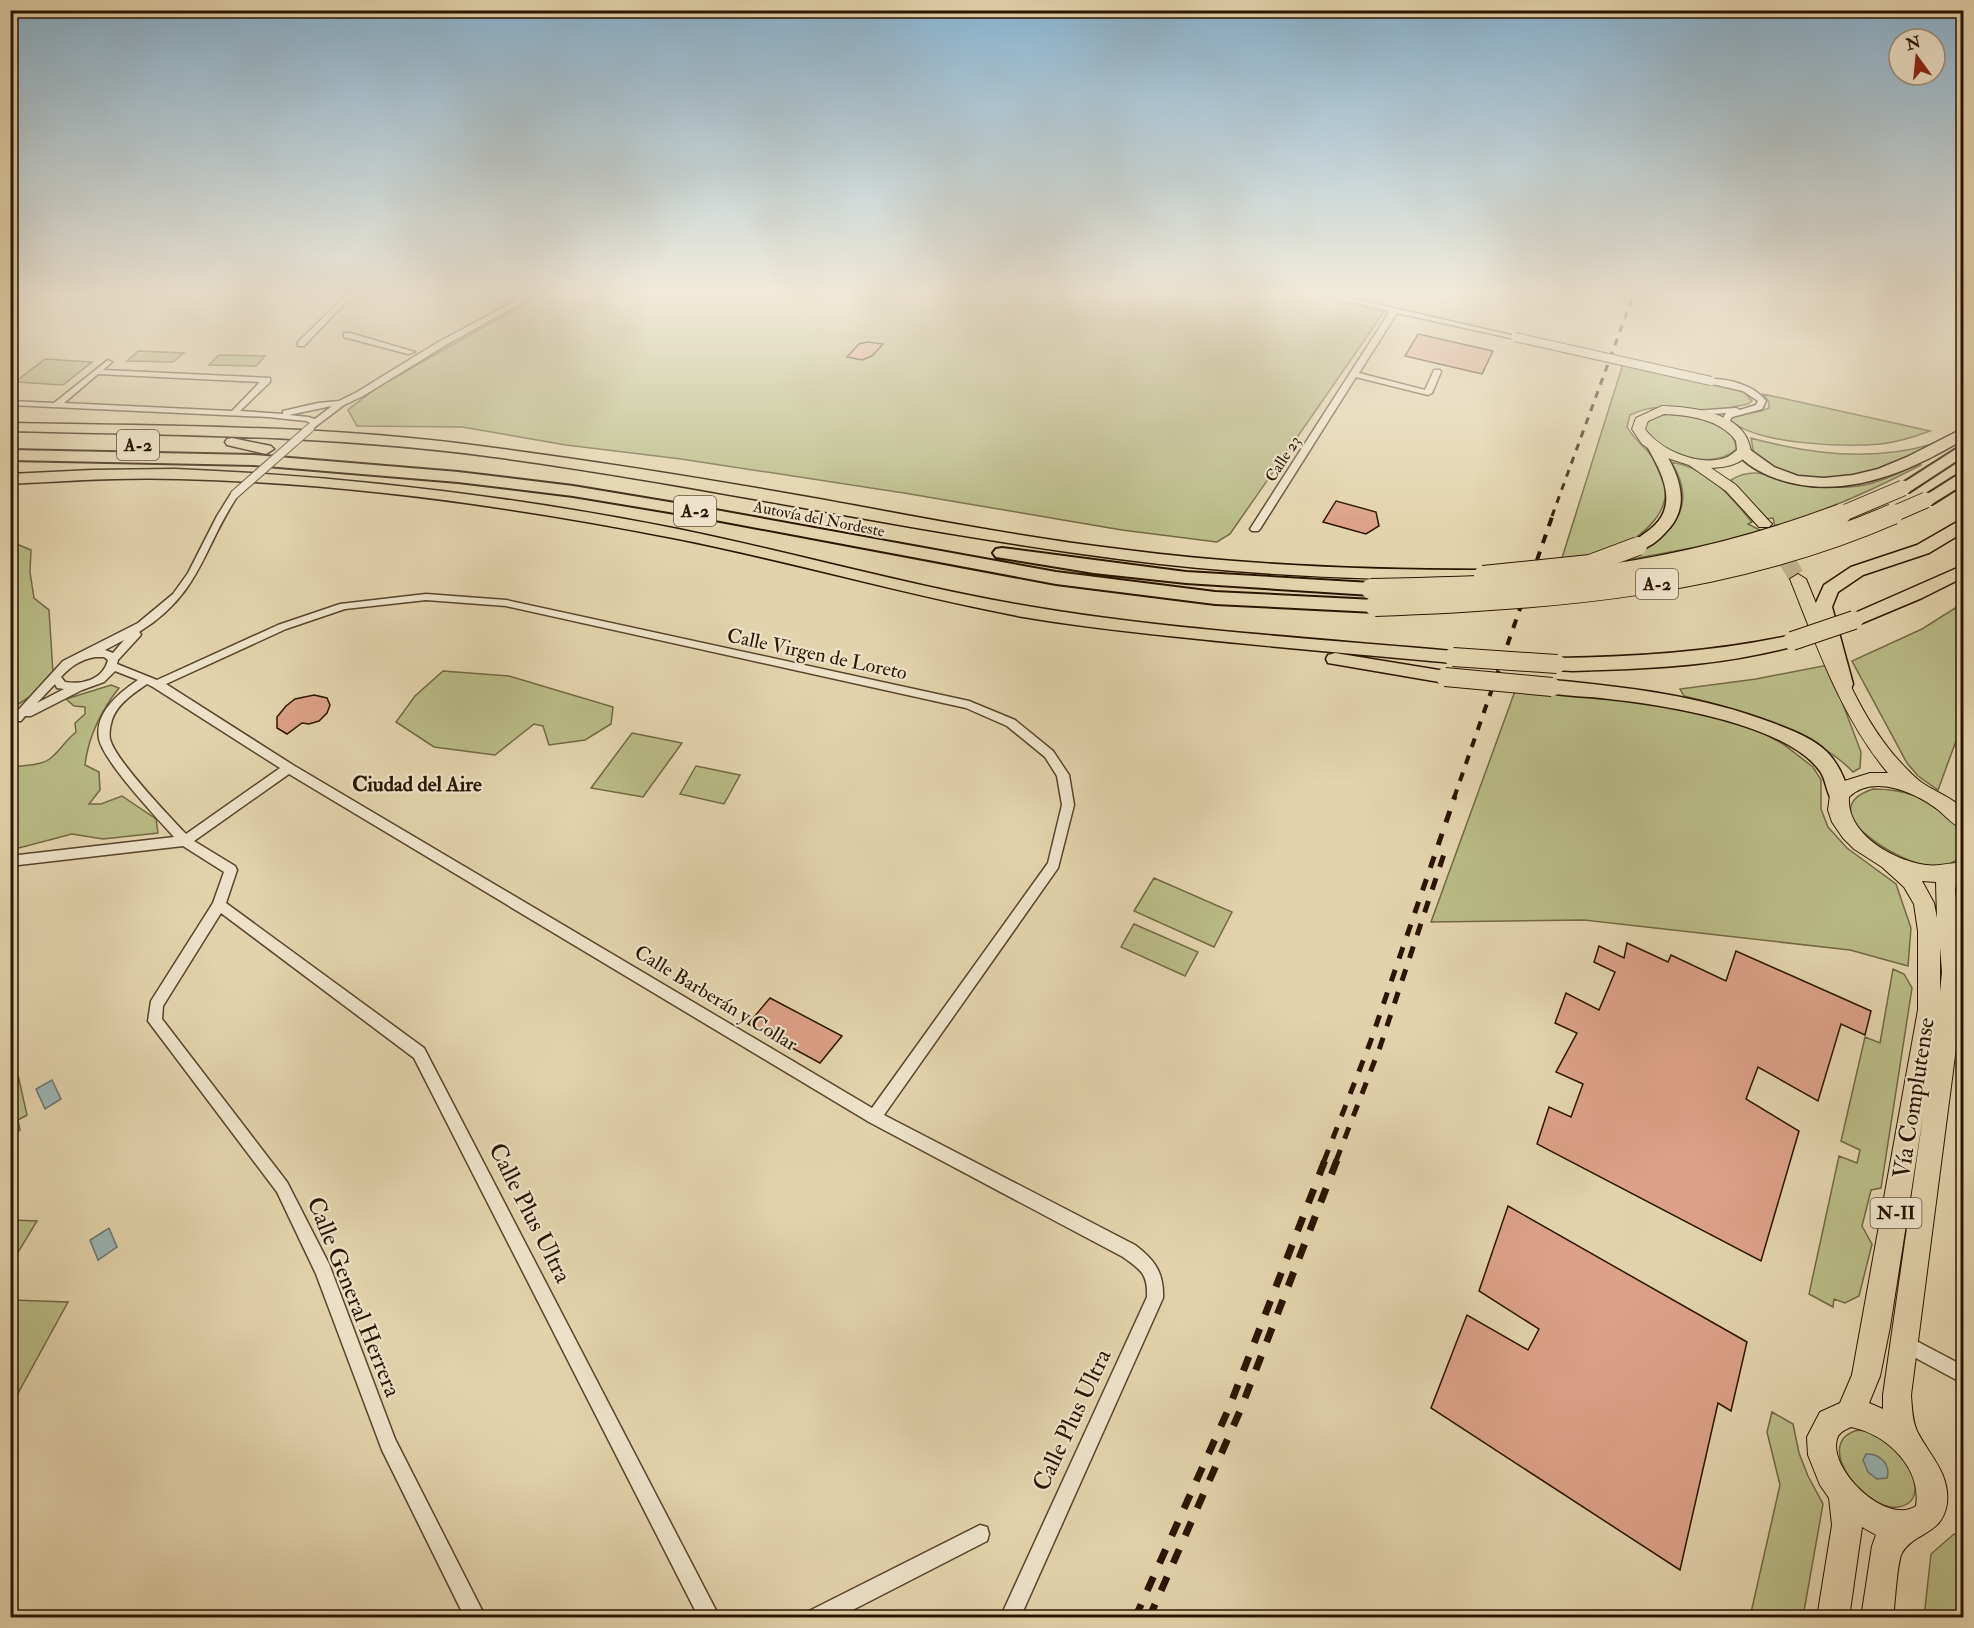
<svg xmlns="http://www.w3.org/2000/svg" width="1974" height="1628" viewBox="0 0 1974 1628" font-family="'IM FELL Double Pica',serif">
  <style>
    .green { fill: #b9bb86; stroke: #726843; stroke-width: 1.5 }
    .water { fill: #99b5b4; stroke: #6d756c; stroke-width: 1.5 }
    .building { fill: #dca187; stroke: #2b1500; stroke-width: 1.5 }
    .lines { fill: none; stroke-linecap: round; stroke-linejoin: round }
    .primary-tunnel { stroke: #bead8a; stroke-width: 17; stroke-dasharray: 17 8; stroke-linecap: butt }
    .minor-casing { stroke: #59442b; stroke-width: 3 }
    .primary-casing { stroke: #2b1500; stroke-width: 2 }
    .trunk-casing { stroke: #2b1500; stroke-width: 3 }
    .motorway-casing { stroke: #2b1500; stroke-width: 4 }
    .minor { fill: #ede2c9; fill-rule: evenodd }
    .primary { fill: #e3d3ac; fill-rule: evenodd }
    .trunk { fill: #e3d3ac; fill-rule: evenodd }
    .motorway { fill: #e3d3ac; fill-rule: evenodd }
    .rail-far3 { stroke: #2b1500; stroke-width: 3; stroke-dasharray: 7 7; stroke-linecap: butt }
    .rail-far2 { stroke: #2b1500; stroke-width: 4; stroke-dasharray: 9 9; stroke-linecap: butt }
    .rail-far1 { stroke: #2b1500; stroke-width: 5; stroke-dasharray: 12 12; stroke-linecap: butt }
    .rail { stroke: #2b1500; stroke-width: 7; stroke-dasharray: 15 15; stroke-linecap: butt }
    .minor-bridge-casing { stroke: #59442b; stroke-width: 10; stroke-linecap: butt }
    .trunk-bridge-casing { stroke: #2b1500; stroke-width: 20; stroke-linecap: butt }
    .motorway-bridge-far1-casing { stroke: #2b1500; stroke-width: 17; stroke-linecap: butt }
    .motorway-bridge-casing { stroke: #2b1500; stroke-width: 22; stroke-linecap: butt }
    .minor-bridge { stroke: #ede2c9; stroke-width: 8 }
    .trunk-bridge { stroke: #e3d3ac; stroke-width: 18 }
    .motorway-bridge-far1 { stroke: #e3d3ac; stroke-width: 15 }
    .motorway-bridge { stroke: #e3d3ac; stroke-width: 20 }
    .labels { text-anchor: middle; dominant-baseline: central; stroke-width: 4.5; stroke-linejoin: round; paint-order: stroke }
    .far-street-label { font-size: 16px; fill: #2b1500; stroke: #ede2c9 }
    .shield { fill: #ede2c9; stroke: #65523c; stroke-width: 1.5 }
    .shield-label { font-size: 18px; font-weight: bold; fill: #2b1500 }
    .street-label { font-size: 20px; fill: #2b1500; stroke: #ede2c9 }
    .neighbourhood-label { font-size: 21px; font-weight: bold; fill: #2b1500; stroke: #ede2c9 }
    .near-street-label { font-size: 24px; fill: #2b1500; stroke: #ede2c9 }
  </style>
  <rect width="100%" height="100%" fill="#e3d3ac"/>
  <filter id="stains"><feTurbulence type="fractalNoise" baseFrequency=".00333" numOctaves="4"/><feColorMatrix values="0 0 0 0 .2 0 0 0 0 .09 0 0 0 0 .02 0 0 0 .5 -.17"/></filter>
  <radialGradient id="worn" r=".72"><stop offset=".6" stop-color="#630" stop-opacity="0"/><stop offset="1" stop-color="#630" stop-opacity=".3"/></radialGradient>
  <path class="green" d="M 539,296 L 1266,296 L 1291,299 L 1314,296 L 1384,312 L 1230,534 L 1217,542 L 1122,530 L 904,493 L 681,459 L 566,445 L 462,427 L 357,426 L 348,410 L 376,388 Z
    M 138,351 L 184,353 L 173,362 L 127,361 Z
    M 219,355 L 265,356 L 256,366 L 209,365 Z
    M 45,359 L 92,362 L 63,385 L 15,382 Z
    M 1623,364 L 1734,388 L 1745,393 L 1752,401 L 1748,404 C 1734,407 1719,410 1705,410 C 1678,409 1656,402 1630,415 L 1627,427 C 1636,443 1653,452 1661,470 C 1680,514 1635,544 1598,555 C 1587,559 1573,559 1561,561 Z
    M 1763,394 L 1930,431 C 1914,437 1898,442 1881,444 C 1844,447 1760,445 1731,421 L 1732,417 L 1761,411 L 1769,408 L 1769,402 Z
    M 1670,414 C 1692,416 1735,421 1736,449 C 1715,471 1653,456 1644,427 C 1650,417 1659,416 1670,414 Z
    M 1751,438 C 1809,454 1873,462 1932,444 C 1910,455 1888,469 1864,475 C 1837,482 1797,482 1772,469 C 1766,466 1759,459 1754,455 Z
    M 1671,462 C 1709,468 1729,495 1752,522 L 1748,524 L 1762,531 L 1713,544 L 1617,562 C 1660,542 1705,514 1671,462 Z
    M 1919,464 L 1921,465 C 1873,490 1826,511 1775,527 L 1773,518 L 1766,519 L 1731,480 C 1755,465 1773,478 1798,483 C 1814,486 1832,488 1849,487 C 1873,486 1897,474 1919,464 Z
    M 11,530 L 14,531 L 12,542 L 31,550 L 30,572 L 34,598 L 49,610 L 53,673 L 34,694 L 11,709 Z
    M 1963,603 L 1963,722 L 1938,790 L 1918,776 L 1907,763 L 1852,661 L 1922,629 Z
    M 1828,665 L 1861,752 L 1860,768 L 1853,772 C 1816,733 1736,708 1684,696 L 1680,689 L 1756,679 Z
    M 443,671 L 509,676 L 613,707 L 611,724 L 585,740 L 549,745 L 543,726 L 534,724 L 495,755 L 434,747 L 396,722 L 415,696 Z
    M 111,685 L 119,688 C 102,709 88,737 85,765 L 99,772 L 100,790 L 89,804 L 101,804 L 122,796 L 156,819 L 158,833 L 103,839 L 72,834 L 11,850 L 11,768 C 24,764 41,767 52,757 C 61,749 66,740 76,732 L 75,723 L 85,714 L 85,707 L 74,706 L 66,699 Z
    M 1515,691 L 1632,700 L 1680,707 L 1752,727 L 1783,744 L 1813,767 L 1821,780 L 1821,809 L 1828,827 L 1847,848 L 1896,884 L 1911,928 L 1908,966 L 1850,950 L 1584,920 L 1431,922 Z
    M 632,733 L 682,743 L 643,797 L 591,788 Z
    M 696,766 L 740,775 L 724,804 L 680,794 Z
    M 1873,789 C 1899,789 1925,796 1945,813 C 1970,835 1973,867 1932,866 C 1899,864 1809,810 1873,789 Z
    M 1154,878 L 1232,912 L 1214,947 L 1134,911 Z
    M 1134,924 L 1198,952 L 1185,976 L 1121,947 Z
    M 1893,969 L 1904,974 L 1912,988 L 1881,1188 L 1871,1190 L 1862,1226 L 1872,1244 L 1859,1296 L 1845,1303 L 1834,1299 L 1833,1307 L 1809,1294 L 1839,1156 L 1857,1163 L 1860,1150 L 1841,1141 L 1865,1037 L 1880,1043 Z
    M 10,1061 L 18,1075 L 27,1115 L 18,1120 L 20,1130 L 11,1138 L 11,1116 L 15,1112 L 11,1108 L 17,1103 L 11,1093 Z
    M 11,1220 L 37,1221 L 11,1264 L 10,1220 Z
    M 11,1300 L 68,1302 L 11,1406 L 10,1300 Z
    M 1772,1412 L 1793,1424 L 1799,1453 L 1808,1476 L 1823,1504 L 1803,1617 L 1750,1617 L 1780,1485 L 1767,1432 Z
    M 1859,1430 C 1871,1431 1887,1438 1895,1448 C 1908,1461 1931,1502 1898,1507 C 1862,1511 1811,1440 1859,1430 Z
    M 1954,1534 L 1963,1537 L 1963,1617 L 1924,1617 L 1931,1554 Z"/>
  <path class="water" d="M 52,1080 L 61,1099 L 45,1109 L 36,1089 Z
    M 109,1228 L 117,1247 L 98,1260 L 90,1240 Z
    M 1866,1454 C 1880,1453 1891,1465 1887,1478 L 1877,1479 L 1868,1472 L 1863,1460 Z"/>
  <path class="building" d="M 1418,334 L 1493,351 L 1482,374 L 1405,356 Z
    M 868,342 L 883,344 L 872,356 L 862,360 L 847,357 L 859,344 Z
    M 1336,501 L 1376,512 L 1379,526 L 1366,534 L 1323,522 Z
    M 314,695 L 327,698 L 330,705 L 327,713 L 319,721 L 309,724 L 302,723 L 287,734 L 277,728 L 277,717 L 286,706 L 295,699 Z
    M 1627,943 L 1668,962 L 1671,955 L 1726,981 L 1736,951 L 1871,1011 L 1865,1035 L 1841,1024 L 1818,1101 L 1758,1067 L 1746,1099 L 1799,1131 L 1761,1261 L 1537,1144 L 1549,1107 L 1571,1117 L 1583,1084 L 1556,1072 L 1577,1033 L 1555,1023 L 1566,993 L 1599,1010 L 1615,972 L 1594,962 L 1599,946 L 1624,958 Z
    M 770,998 L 842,1036 L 820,1063 L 748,1024 Z
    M 1508,1206 L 1747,1342 L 1731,1411 L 1718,1403 L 1680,1570 L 1431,1408 L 1467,1315 L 1528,1350 L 1539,1329 L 1479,1291 Z"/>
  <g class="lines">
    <path class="primary-tunnel" d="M 1774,539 L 1798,579"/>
    <defs>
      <path id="minor" d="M 19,296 L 37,296 L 10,302 L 10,298 Z
        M 345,296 L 352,296 L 304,346 L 298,346 L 298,342 Z
        M 525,296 L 534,296 L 446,345 L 363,396 L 344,405 L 311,430 L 307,427 L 310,423 L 306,421 L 268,417 L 10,405 L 10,401 L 54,403 L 108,360 L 112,362 L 103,370 L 270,378 L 270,382 L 240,411 L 283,414 L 283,411 L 318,403 L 339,401 L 357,392 L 440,341 ZM 98,374 L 260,382 L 232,411 L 64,403 ZM 332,406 L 315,419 L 308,417 L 289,415 Z
        M 1328,296 L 1342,296 L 1519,337 L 1515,339 L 1397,313 L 1359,373 L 1425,390 L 1434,370 L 1440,370 L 1441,372 L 1432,393 L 1428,395 L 1356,377 L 1260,529 L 1258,531 L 1252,531 L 1250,529 L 1390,311 Z
        M 344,333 L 350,333 L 415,352 L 408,354 L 344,337 Z
        M 1708,379 C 1728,378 1754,385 1766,401 L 1762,409 L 1732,417 L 1730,420 L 1732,426 L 1725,428 L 1722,420 L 1726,413 L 1694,415 L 1690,413 L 1694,411 L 1736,408 L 1740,410 L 1756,405 L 1758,401 L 1743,391 L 1708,383 Z
        M 235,491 L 239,494 C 202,548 202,593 139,632 L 141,634 L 140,636 L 118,660 L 117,664 L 157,680 L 278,625 L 340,604 L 426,594 L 506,600 L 969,701 L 1015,720 L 1053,751 L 1069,775 L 1074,805 L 1058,868 L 884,1115 L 1135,1245 C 1155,1260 1164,1273 1163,1298 L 1020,1618 L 1000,1618 L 1147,1297 C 1148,1274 1141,1270 1123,1257 L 869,1122 L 289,774 L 194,841 L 235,866 L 237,870 L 226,903 L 424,1048 L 720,1618 L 699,1618 L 414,1058 L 221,913 L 163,1006 L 162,1019 L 287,1182 L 329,1264 L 395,1439 L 486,1618 L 465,1618 L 382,1450 L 316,1274 L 277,1192 L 148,1021 L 151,1001 L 213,903 L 224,872 L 183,846 L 10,866 L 10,856 L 174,837 C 157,818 104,762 99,739 C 94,713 119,693 138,680 L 115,671 L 104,682 L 82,690 L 31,716 L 25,716 L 21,721 L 13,721 L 11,718 L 63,661 L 138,623 L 173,594 L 188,573 L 217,516 L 232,492 ZM 426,600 L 506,606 L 966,708 L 1007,726 L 1045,757 L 1057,776 L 1062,805 L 1048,863 L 872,1108 L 293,765 L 166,684 L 286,629 L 345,609 ZM 124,640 L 113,653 L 105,650 ZM 95,657 L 104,657 L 108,660 C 103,680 82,685 65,682 L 61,677 C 71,666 80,660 95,657 ZM 55,684 L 57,688 L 64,689 L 37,703 ZM 147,684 L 153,687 L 280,768 L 186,834 C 169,816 115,760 110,739 C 109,734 110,726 112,720 C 117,704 134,693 147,684 Z
        M 1905,1335 L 1964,1366 L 1964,1384 L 1899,1349 L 1897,1343 L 1899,1337 Z
        M 980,1525 L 987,1527 L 989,1534 L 987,1541 L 837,1618 L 806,1618 L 809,1611 Z"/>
      <path id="primary" d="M 1662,406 C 1694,407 1747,413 1751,452 C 1740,465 1727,467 1711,468 L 1736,485 L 1769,521 L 1772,524 L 1769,527 L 1759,527 L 1726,491 L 1689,465 L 1658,455 L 1642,444 L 1632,429 L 1636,418 ZM 1664,414 C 1688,415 1721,419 1736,441 L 1737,450 C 1733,453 1729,457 1725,458 C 1699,467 1660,450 1645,429 L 1648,421 Z
        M 1798,574 L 1806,579 C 1832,641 1854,712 1901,763 C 1907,769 1914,777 1921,782 C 1935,792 1951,797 1964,809 L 1964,829 C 1953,826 1946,816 1937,809 C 1914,792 1873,774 1849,797 C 1846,834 1894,861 1926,865 C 1939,867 1951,862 1964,863 L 1964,877 L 1956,884 L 1955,890 L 1964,968 L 1960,1017 L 1911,1395 C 1912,1407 1912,1420 1917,1431 C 1929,1455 1950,1473 1947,1503 C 1943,1535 1915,1531 1902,1553 C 1897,1561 1895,1605 1893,1618 L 1861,1618 L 1872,1546 L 1876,1535 L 1862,1527 L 1849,1618 L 1817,1618 L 1832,1525 L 1829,1498 L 1820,1485 L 1808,1455 L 1807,1437 L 1820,1412 L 1840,1403 L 1852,1375 L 1918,1010 L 1918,931 L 1914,904 L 1904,887 L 1882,867 L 1854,849 L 1843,838 L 1832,822 L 1828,810 L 1830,795 L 1841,782 L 1870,773 L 1888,773 C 1841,717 1817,646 1790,579 ZM 1922,881 L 1936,882 L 1937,918 L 1934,903 ZM 1940,947 L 1942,972 L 1940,992 ZM 1923,1116 L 1883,1395 L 1883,1409 L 1869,1403 L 1880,1376 L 1890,1327 ZM 1851,1427 C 1886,1434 1922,1467 1916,1506 C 1886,1526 1828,1469 1837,1439 C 1839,1432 1845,1430 1851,1427 Z"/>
      <path id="trunk" d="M 10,423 C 164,426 319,425 472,445 C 590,460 707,479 825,500 C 923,518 1020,537 1119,549 C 1240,565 1361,570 1483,570 L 1489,571 L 1492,575 L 1489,579 L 1483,580 C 1361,580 1240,575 1119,559 C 909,532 703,485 494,457 C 333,435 172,435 10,431 Z
        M 1964,428 L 1964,439 C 1908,473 1840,502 1775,478 C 1761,473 1745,464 1736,452 L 1744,447 L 1749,449 L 1774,467 L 1798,476 L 1824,478 L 1853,475 L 1878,469 L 1907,457 Z
        M 232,438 L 271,446 L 274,449 L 266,454 L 227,445 L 225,442 L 227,439 Z
        M 1655,444 L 1660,445 C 1679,473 1693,506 1665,533 C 1658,541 1648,548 1638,551 L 1630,546 C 1636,538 1647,533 1655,525 C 1678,502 1661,471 1648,448 Z
        M 175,469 C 344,476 512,496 678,529 C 795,553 909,586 1027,606 C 1167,630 1311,638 1453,651 L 1460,653 L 1462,657 L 1460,661 L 1453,663 C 1368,655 1283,648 1198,639 C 1139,633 1081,627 1023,617 C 906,595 790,561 673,538 C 510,506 345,483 179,479 C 123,477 67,481 10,484 L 10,474 L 92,470 Z
        M 1964,518 L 1964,532 L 1929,553 L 1863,575 L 1838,592 L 1832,607 L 1853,684 L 1851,689 L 1844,690 L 1837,689 L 1814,607 L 1824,585 L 1851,567 L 1917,545 Z
        M 1964,565 L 1964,577 L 1922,598 L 1860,624 L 1848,624 L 1845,620 L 1848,616 Z
        M 1792,635 L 1798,637 L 1801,641 L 1798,645 C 1734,663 1667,668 1601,670 C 1585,670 1566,673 1550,668 L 1548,664 L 1550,660 L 1557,658 C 1636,657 1714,652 1792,635 Z
        M 1335,653 L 1445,671 L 1452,672 L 1454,677 L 1452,682 L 1445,683 L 1328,663 L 1326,659 L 1328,655 Z
        M 1552,680 C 1628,687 1702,696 1773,723 C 1791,730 1811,737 1826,751 C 1838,763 1845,778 1849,795 L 1846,801 L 1839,803 L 1832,801 C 1826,791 1826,780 1820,771 C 1786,724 1665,705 1609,699 C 1589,696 1566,697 1545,692 L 1543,687 L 1545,682 Z"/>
      <path id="motorway" d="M 1964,444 L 1964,456 L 1909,492 L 1897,492 L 1895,488 Z
        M 10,450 L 254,455 L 458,472 L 573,486 L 699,507 L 1056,572 L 1215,592 L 1375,600 L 1382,602 L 1384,606 L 1382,610 L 1375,612 L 1215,604 L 1056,584 L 699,517 L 573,496 L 458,482 L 254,465 L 10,460 Z
        M 1964,471 L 1964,484 L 1932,504 L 1920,504 L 1918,500 Z
        M 1002,548 L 1186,572 L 1371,583 L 1378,585 L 1380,589 L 1378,593 L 1371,595 L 1186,583 L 1094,573 L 996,557 L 993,553 L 996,549 Z"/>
    </defs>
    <use href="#minor" class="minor-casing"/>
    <use href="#primary" class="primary-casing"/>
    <use href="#trunk" class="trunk-casing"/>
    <use href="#motorway" class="motorway-casing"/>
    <use href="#minor" class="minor"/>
    <use href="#primary" class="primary"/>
    <use href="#trunk" class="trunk"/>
    <use href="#motorway" class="motorway"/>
    <path class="rail-far3" d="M 1552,516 L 1633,296"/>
    <path class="rail-far2" d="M 1454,798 L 1553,514"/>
    <path class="rail-far1" d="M 1324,1161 L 1370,1043 L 1455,796
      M 1336,1161 L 1380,1047 L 1444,854"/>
    <path class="rail" d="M 1135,1618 L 1229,1408 L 1325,1160
      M 1149,1618 L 1240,1411 L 1337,1160"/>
    <defs>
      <path id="minor-bridge" d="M 1515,337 L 1711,381
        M 235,494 L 310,428"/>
      <path id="trunk-bridge" d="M 1483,575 L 1590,564 L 1638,546
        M 1792,641 L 1854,620
        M 1453,657 L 1557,664
        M 1445,677 L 1552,687"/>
      <path id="motorway-bridge-far1" d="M 1837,516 L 1903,488
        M 1889,516 L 1926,500"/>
      <path id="motorway-bridge" d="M 1371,589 C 1429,588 1486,587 1544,582 C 1646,573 1746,550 1841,514
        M 1375,606 C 1552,600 1728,586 1893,514"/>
    </defs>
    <use href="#minor-bridge" class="minor-bridge-casing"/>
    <use href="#trunk-bridge" class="trunk-bridge-casing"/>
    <use href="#motorway-bridge-far1" class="motorway-bridge-far1-casing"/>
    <use href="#motorway-bridge" class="motorway-bridge-casing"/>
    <use href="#minor-bridge" class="minor-bridge"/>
    <use href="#trunk-bridge" class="trunk-bridge"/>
    <use href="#motorway-bridge-far1" class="motorway-bridge-far1"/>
    <use href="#motorway-bridge" class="motorway-bridge"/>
  </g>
  <linearGradient id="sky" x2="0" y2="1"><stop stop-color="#88b4d3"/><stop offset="0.56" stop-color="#f2ebda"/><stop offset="1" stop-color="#f2ebda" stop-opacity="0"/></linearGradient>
  <rect width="1974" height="524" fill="url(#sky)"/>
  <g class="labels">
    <g class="far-street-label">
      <text transform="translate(1283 459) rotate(-57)">Calle 23</text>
      <text transform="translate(819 519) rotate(11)">Autovía del Nordeste</text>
    </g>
    <g class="shield">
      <rect x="117" y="430" width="42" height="30" rx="4.5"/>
      <rect x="674" y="496" width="42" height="30" rx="4.5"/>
      <rect x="1636" y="569" width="42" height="30" rx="4.5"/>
      <rect x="1870.5" y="1198" width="51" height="30" rx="4.5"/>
    </g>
    <g class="shield-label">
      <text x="138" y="445">A-2</text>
      <text x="695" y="511">A-2</text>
      <text x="1657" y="584">A-2</text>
      <text x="1896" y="1213">N-II</text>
    </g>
    <g class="street-label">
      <text transform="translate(817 654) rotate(12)">Calle Virgen de Loreto</text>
      <text transform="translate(716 998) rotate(31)">Calle Barberán y Collar</text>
    </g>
    <g class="neighbourhood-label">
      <text x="417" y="784">Ciudad del Aire</text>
    </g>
    <g class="near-street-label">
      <text transform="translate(1914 1098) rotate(-81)">Vía Complutense</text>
      <text transform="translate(530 1213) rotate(63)">Calle Plus Ultra</text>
      <text transform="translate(354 1297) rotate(68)">Calle General Herrera</text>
      <text transform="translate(1072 1420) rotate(-65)">Calle Plus Ultra</text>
    </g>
  </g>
  <rect width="1974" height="1628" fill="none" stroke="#e3d3ac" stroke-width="36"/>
  <rect x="12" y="12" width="1950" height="1604" fill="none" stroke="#2b1500" stroke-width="3"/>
  <rect x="18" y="18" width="1938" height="1592" fill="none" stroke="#2b1500" stroke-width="1.5"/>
  <g transform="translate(1917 57) rotate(345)"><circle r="28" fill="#ede2c9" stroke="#9f9079" stroke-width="1.5"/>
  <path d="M0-4.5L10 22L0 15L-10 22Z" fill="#8f2418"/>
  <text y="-9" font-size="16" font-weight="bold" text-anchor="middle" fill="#2b1500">N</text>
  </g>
  <rect width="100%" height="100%" filter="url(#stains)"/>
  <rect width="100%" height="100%" fill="url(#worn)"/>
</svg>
